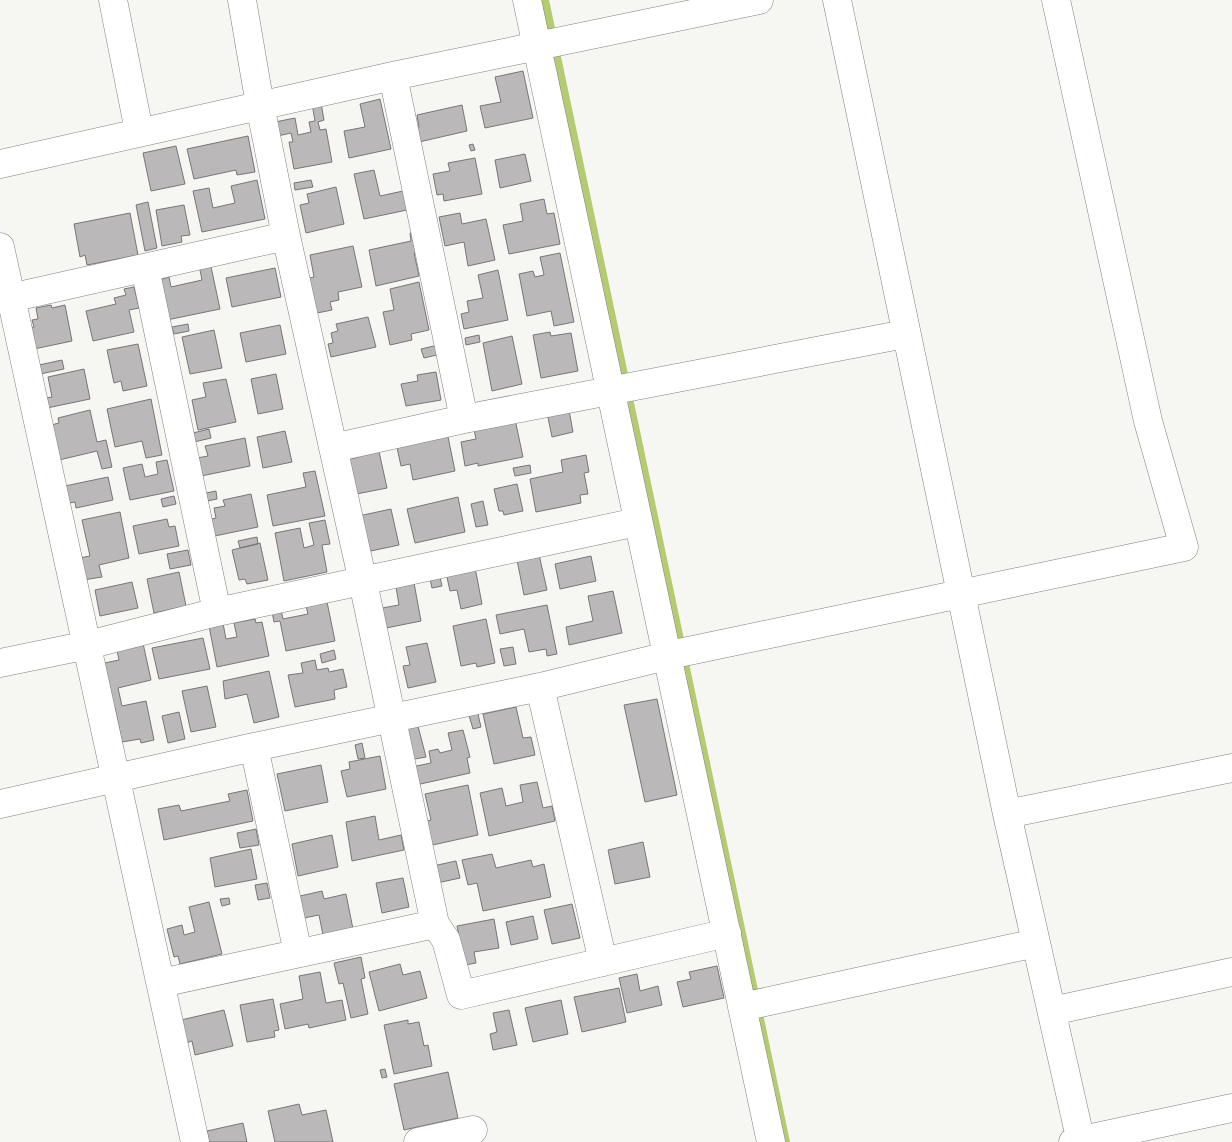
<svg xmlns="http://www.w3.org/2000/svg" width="1232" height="1142" viewBox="0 0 1232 1142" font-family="'Sofia Sans Condensed',sans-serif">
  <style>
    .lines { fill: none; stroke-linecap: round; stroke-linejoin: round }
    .stream { stroke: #b5cb72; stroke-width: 8 }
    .building { fill: #bbb8ba; stroke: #787577 }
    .street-casing { stroke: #7f807d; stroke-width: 29 }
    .street { stroke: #fff; stroke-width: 28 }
  </style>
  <rect width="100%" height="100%" fill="#f6f7f3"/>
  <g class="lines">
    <path class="stream" d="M 545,0 L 786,1142"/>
  </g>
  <path class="building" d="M 523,71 L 533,118 L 485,128 L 480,106 L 501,102 L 495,77 Z
    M 380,99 L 391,149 L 349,158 L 344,131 L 365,127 L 360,104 Z
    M 321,103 L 324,120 L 318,122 L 320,130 L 326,129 L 332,162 L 294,169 L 289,142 L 293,142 L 291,133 L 278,136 L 275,122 L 295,118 L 298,135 L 311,132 L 309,122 L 315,121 L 312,104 Z
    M 462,105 L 467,131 L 419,142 L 415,128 L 419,127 L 417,115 Z
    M 248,136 L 255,172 L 237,175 L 236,170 L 194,179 L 187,149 Z
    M 473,144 L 475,150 L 471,151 L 469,145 Z
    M 176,146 L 185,184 L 151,191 L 143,153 Z
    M 525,154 L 531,181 L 500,188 L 495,160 Z
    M 475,158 L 482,194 L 444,201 L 443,194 L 437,195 L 433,174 L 450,171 L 448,163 Z
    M 374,170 L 380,196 L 403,191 L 407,210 L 364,219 L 354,174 Z
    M 257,180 L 265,219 L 202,232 L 193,191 L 209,188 L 213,208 L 235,203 L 231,186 Z
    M 311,180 L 313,187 L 295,190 L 294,183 Z
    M 336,187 L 344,224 L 306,233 L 300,205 L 309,203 L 307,194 Z
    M 544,199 L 547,214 L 554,213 L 560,244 L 509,254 L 503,225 L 523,221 L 520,204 Z
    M 148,202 L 157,248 L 145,251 L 136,205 Z
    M 184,205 L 190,235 L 181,236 L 182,242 L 162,246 L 156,210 Z
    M 130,213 L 138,255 L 87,265 L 85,255 L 80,257 L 74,224 Z
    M 460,213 L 462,224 L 486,219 L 495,260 L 468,266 L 464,242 L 445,246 L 439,217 Z
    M 417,232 L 421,251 L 414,253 L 419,276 L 376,286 L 369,250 L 411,241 L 410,233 Z
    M 353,246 L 362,287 L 338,292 L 339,300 L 330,302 L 332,310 L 312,314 L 305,279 L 314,277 L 310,255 Z
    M 560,253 L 574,322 L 554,326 L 551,311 L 527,316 L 519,274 L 533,271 L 535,277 L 544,275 L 540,257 Z
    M 210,262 L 220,309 L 167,320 L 159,280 L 169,277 L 171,287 L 202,280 L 199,265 Z
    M 275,268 L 281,297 L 232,307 L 226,278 Z
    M 498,270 L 508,320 L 464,329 L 461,314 L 469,312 L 467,301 L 483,298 L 478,275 Z
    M 419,282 L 429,330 L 411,334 L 412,340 L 390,345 L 383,312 L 394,310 L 390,289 Z
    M 134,287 L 139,308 L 129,310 L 134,332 L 93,341 L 86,311 L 116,304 L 114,298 L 126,295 L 124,289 Z
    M 51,305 L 52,308 L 65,305 L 72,341 L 34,349 L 30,328 L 34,327 L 32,320 L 38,319 L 36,308 Z
    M 368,317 L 376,347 L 331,357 L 328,344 L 333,343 L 331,333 L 338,331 L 336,324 Z
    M 188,324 L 189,331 L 174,334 L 172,327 Z
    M 280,325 L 286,354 L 246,362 L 240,333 Z
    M 214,330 L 222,368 L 190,374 L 182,337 Z
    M 550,332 L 551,336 L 571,333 L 578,371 L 541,378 L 533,335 Z
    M 479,335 L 480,342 L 466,345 L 465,338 Z
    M 512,336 L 522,384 L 492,391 L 483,343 Z
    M 138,344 L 147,386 L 123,391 L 121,381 L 114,383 L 107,350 Z
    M 438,345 L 441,354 L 424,358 L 421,349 Z
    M 62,360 L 64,369 L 40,374 L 39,365 Z
    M 84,369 L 90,399 L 47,408 L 45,398 L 52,397 L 48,377 Z
    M 436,372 L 441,400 L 406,406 L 401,384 L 418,381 L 417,375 Z
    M 276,374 L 283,409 L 258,414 L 251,379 Z
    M 226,379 L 236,422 L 198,430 L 192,400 L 206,397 L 203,383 Z
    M 151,399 L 162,455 L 146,458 L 142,441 L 115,447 L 107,409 Z
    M 567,399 L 573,432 L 552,437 L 545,403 Z
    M 512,405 L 523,457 L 478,466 L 478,463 L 465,466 L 461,442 L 476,439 L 472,420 Z
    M 90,410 L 97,442 L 106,440 L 112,467 L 102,469 L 97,451 L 59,460 L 51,425 L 59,423 L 58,418 Z
    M 209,429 L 211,438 L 194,442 L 193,433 Z
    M 285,431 L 292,462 L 263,468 L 257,437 Z
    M 447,432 L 455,471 L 413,480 L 410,464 L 401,466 L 396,443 Z
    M 245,438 L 250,466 L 201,476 L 197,458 L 208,456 L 205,446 Z
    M 376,438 L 387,488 L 336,498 L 340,461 L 359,457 L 356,442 Z
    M 586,455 L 589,472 L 584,473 L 588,494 L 580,495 L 581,503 L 536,512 L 530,479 L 563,472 L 561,460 Z
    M 167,460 L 174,491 L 130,500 L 123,468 L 142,464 L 145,477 L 158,474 L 156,462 Z
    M 530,465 L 531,473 L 515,476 L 513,468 Z
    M 315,471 L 325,516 L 273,526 L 267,495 L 306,487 L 303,473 Z
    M 108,477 L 113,500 L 76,508 L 75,502 L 69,503 L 65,486 Z
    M 517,484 L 523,511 L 504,515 L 503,511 L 499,511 L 494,489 Z
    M 216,491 L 217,499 L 202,502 L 201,494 Z
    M 251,494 L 258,527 L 210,537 L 207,520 L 216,518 L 214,508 L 225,506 L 223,500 Z
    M 174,496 L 176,504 L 163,507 L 161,499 Z
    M 458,497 L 465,532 L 415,543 L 407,509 Z
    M 483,501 L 488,525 L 476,527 L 471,504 Z
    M 391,509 L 399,545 L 352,555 L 354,517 Z
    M 120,512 L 129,558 L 99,565 L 102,577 L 83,580 L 79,558 L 90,556 L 82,520 Z
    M 167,519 L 169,527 L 175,526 L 179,546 L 139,554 L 133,526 Z
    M 325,520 L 330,544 L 322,545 L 327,572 L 284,581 L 275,533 L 300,528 L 304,548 L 314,545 L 309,523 Z
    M 257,537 L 258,544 L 240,548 L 238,541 Z
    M 260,543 L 268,580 L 247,584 L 245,579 L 239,580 L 232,550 Z
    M 188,550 L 191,565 L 170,569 L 167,554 Z
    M 538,550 L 547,590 L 524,595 L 516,555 Z
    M 591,556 L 596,581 L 560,589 L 555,564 Z
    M 474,562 L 482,604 L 461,609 L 457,590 L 450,591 L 445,568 Z
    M 437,564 L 442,586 L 432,588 L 427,566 Z
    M 179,572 L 186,606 L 154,613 L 147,579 Z
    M 412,572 L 421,621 L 386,628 L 382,608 L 399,605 L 394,575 Z
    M 132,582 L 138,608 L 100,616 L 95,590 Z
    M 613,591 L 622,633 L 569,645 L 566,627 L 593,621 L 588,596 Z
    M 326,597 L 335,641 L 286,651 L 280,621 L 274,622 L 271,607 L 280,605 L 283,619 L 308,614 L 305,602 Z
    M 547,605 L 557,654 L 547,656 L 546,649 L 529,652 L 524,629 L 500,634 L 496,615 Z
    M 221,613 L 226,639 L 237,637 L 234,623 L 255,619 L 256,623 L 262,622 L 269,656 L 217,667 L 207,616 Z
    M 486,619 L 495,663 L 477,667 L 476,663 L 461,666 L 453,626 Z
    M 141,634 L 151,680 L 118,688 L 122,706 L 146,701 L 154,740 L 141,743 L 140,739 L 122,742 L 115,708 L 99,712 L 90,666 L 119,660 L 115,640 Z
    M 203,638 L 210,669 L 159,679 L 152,648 Z
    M 427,643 L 436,682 L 408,688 L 403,666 L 410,665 L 406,647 Z
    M 513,647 L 516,664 L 504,666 L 500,649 Z
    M 334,650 L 336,659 L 322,663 L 320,654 Z
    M 315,660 L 317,670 L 328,668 L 329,672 L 343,669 L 347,687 L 334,690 L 335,699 L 295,707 L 288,675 L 303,673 L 301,663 Z
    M 269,671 L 279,717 L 254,723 L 247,694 L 225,699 L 223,681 Z
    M 207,686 L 216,727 L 191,732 L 182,691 Z
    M 657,699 L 677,795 L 645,802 L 624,705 Z
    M 516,707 L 523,738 L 531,737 L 535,755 L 494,764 L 483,714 Z
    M 477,710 L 481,727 L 473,729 L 468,712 Z
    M 179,712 L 185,739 L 168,743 L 162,716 Z
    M 412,726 L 418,726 L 426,757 L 404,761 L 405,732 Z
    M 463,730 L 470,757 L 467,758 L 470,773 L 416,785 L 412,767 L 431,763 L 429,751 L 438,749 L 440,753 L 452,750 L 448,733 Z
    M 362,743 L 365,758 L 358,759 L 355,745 Z
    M 380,756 L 386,789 L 347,797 L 341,771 L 350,769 L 349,762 Z
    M 321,765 L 328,802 L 285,811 L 277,774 Z
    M 537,782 L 543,808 L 552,806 L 555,821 L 489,836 L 480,793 L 502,788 L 506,806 L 523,802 L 520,785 Z
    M 468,785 L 478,835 L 428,846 L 423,822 L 431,820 L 425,794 Z
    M 247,790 L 253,821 L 164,840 L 158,809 L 179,805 L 181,811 L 230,801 L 228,794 Z
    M 375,816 L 379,840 L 401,835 L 404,850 L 352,861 L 346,822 Z
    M 256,829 L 259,845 L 240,848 L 237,833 Z
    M 332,835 L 338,867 L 298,876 L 292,844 Z
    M 643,842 L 650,877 L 615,884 L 608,850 Z
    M 251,849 L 257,879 L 215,887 L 210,858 Z
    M 492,854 L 496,868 L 531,860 L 533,867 L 544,864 L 551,897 L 483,911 L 477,883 L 468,885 L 462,860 Z
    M 456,861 L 460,878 L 437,883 L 433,866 Z
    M 403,878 L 409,907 L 382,913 L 376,883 Z
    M 267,883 L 270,898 L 258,900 L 255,885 Z
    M 322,891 L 324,899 L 346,894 L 353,929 L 323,935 L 319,915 L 304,918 L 300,896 Z
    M 229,898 L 230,904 L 222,906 L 220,899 Z
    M 209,902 L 222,954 L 180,964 L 178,956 L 174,957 L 167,929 L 182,925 L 184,935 L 195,932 L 189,907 Z
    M 572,904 L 580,938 L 552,944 L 544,910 Z
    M 533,916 L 538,939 L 511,945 L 506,922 Z
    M 494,919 L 499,948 L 474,952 L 476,963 L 465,965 L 457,926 Z
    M 361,957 L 365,978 L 361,979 L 368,1014 L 351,1018 L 343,983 L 339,984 L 334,963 Z
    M 400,964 L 403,975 L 420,971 L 427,998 L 379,1011 L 369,972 Z
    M 717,966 L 724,998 L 683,1007 L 677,982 L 691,979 L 689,972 Z
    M 320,972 L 326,1003 L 342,1000 L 346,1020 L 309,1028 L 308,1024 L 285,1029 L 280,1004 L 303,999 L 299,976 Z
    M 637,974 L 640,991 L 658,986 L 662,1005 L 627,1013 L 619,978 Z
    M 619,988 L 626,1022 L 582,1032 L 574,997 Z
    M 273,999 L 279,1030 L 274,1031 L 275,1037 L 247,1042 L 240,1005 Z
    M 561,1000 L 568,1034 L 533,1042 L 525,1008 Z
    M 224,1010 L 233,1046 L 195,1055 L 192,1041 L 186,1043 L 181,1020 Z
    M 509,1010 L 517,1045 L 493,1050 L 490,1034 L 497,1032 L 493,1013 Z
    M 408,1020 L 408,1024 L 419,1022 L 424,1046 L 428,1045 L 432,1066 L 394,1074 L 384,1025 Z
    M 385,1069 L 387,1077 L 382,1078 L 380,1070 Z
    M 448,1072 L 458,1118 L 404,1130 L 394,1084 Z
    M 299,1104 L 302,1115 L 326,1110 L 333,1142 L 275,1142 L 268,1111 Z
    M 243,1123 L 247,1142 L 209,1142 L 207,1131 Z"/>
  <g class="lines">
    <defs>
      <path id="street" d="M 113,0 L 139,131
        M 242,0 L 260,105 L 286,236 L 363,582 L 435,924 L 446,940 L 461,995 L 727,933
        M 527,0 L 771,1142
        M 837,0 L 1007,814 L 1081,1142
        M 393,76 L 464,419
        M 0,164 L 393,76 L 759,0
        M 0,247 L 195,1142
        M 145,268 L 217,612
        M 10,298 L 286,236
        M 333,448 L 464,419 L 905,334
        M 0,663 L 88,645 L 217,612 L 637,522
        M 540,687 L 603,962
        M 254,747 L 298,953
        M 0,804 L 254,747 L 540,687 L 679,653 L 1184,547 L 1148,421 L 1056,0
        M 1007,814 L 1232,768
        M 161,983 L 435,924
        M 742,1007 L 1036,943
        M 1052,1011 L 1232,972
        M 418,1142 L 473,1130
        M 1073,1142 L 1232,1108"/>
    </defs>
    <use href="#street" class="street-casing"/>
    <use href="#street" class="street"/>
  </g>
</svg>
